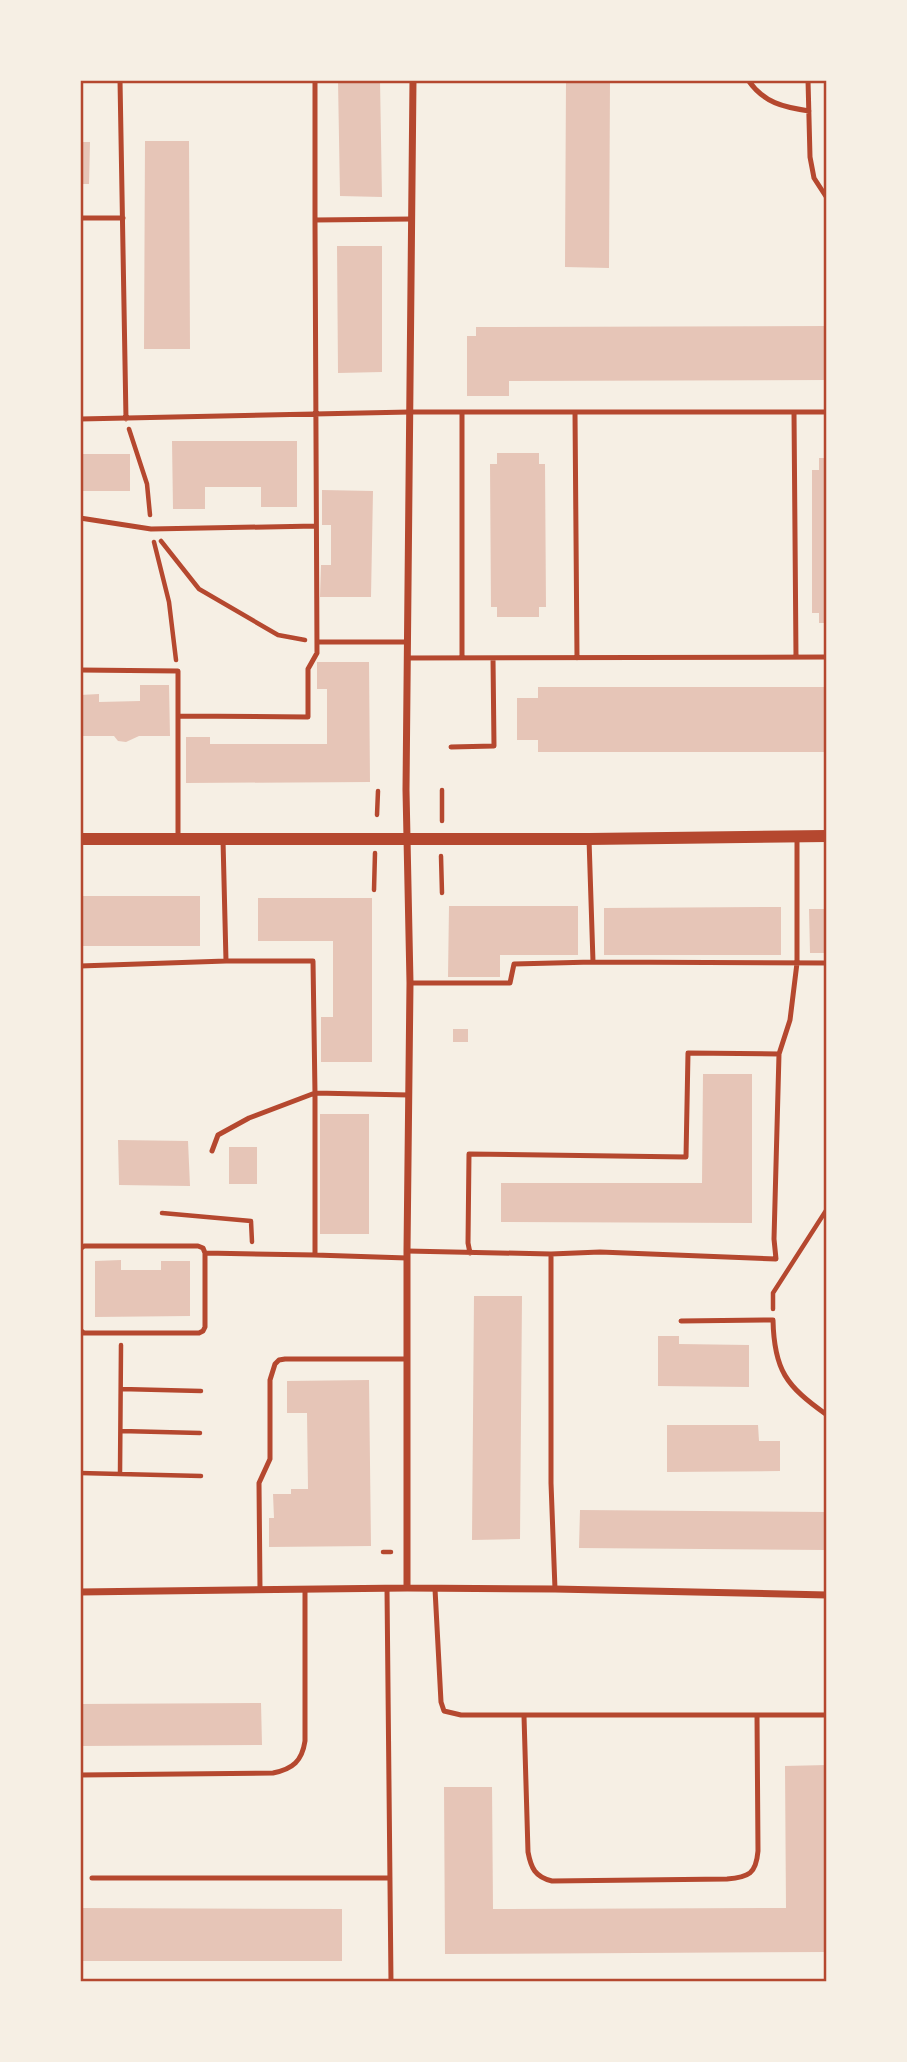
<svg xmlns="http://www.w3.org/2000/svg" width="907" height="2062" viewBox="0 0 907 2062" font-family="'PT Sans',sans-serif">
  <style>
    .building { fill: #e6c5b7 }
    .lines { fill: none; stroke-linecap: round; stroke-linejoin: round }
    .path { stroke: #b5482f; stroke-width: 4.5 }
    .service { stroke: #b5482f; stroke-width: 5 }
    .minor { stroke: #b5482f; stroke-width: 7 }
    .tertiary { stroke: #b5482f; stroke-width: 12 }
    .neatline { fill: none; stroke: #b5482f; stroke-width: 2.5 }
  </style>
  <rect width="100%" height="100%" fill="#f6efe4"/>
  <path class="building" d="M 338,80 L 380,80 L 382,197 L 340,196 Z
    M 566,80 L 610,80 L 609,268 L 565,267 Z
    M 145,141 L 189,141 L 190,349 L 144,349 Z
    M 80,142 L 90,142 L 89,184 L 80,184 Z
    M 337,246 L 382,246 L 382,372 L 338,373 Z
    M 827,326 L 827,380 L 509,381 L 509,396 L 467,396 L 467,336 L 476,336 L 476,327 Z
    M 172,441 L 297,441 L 297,507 L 261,507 L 261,487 L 205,487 L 205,509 L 173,509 Z
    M 497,453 L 539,453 L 539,464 L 545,464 L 546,607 L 539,607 L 539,617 L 497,617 L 497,607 L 491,607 L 490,464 L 497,464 Z
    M 80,454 L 130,454 L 130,491 L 80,491 Z
    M 819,458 L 827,458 L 827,623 L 819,623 L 819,613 L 812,613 L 812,470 L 819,470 Z
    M 322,490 L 373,491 L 371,597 L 320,597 L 321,565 L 331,565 L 331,525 L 322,525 Z
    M 317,662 L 369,662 L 370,782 L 186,783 L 186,737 L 210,737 L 210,744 L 327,744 L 327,689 L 317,689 Z
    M 140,685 L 169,685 L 170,736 L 139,736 L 126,742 L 118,741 L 114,736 L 80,736 L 80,695 L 99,694 L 99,702 L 140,701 Z
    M 538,687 L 827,687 L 827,752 L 538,752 L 538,740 L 517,740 L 517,698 L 538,698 Z
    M 80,896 L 200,896 L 200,946 L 80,946 Z
    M 258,898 L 372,898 L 372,1062 L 321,1062 L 321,1017 L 333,1017 L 333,941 L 258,941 Z
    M 449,906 L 578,906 L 578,955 L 500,955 L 500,977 L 448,977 Z
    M 781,907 L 781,955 L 604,955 L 604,908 Z
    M 809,909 L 827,909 L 827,953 L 810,953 Z
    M 453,1029 L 468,1029 L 468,1042 L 453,1042 Z
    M 703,1074 L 752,1074 L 752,1223 L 501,1222 L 501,1183 L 702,1183 Z
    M 320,1114 L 369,1114 L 369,1234 L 320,1234 Z
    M 118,1140 L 188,1141 L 190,1186 L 119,1185 Z
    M 229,1147 L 257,1147 L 257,1184 L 229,1184 Z
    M 121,1260 L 121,1270 L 161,1270 L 161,1261 L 190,1261 L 190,1316 L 95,1317 L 95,1261 Z
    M 474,1296 L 522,1296 L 520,1539 L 472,1540 Z
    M 658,1336 L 679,1336 L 679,1344 L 749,1345 L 749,1387 L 658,1386 Z
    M 369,1380 L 371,1546 L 269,1547 L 269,1518 L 274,1518 L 273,1494 L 291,1494 L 291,1489 L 308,1489 L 307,1413 L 287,1413 L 287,1381 Z
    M 667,1425 L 758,1425 L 759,1441 L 780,1441 L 780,1471 L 667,1472 Z
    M 580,1510 L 827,1512 L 827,1550 L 579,1548 Z
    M 261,1703 L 262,1745 L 80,1746 L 80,1704 Z
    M 827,1765 L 827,1952 L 445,1954 L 444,1787 L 492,1787 L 493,1909 L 786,1908 L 785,1766 Z
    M 80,1908 L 342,1909 L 342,1961 L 80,1961 Z"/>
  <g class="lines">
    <path class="path" d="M 129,429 L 147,484 L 150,515
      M 161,541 L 199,589 L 278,635 L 305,640
      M 154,542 L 169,602 L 176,660
      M 442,790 L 442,821
      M 377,815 L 378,791
      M 441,856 L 442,893
      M 374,890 L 375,853
      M 162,1213 L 251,1221 L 252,1242
      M 773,1309 L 773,1293 L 827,1209
      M 121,1389 L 201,1391
      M 121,1431 L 200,1433
      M 80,1473 L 120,1474 L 121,1345
      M 120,1474 L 201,1476
      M 383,1552 L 391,1552"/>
    <path class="service" d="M 120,80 L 126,419
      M 315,80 L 315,220 L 412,219
      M 748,80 C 764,103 783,107 809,111
      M 808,80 L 810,157 L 814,178 L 827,198
      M 80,218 L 123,218
      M 575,412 L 577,658
      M 794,412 L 796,657
      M 80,419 L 410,412 L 827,412
      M 80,518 L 151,529 L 316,526
      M 317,642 L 407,642
      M 407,658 L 827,657
      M 462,658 L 462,412
      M 80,670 L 178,671 L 178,716 L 308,717 L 308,669 L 317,653 L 315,220
      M 178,716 L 178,838
      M 451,747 L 494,746 L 493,658
      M 589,839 L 593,962
      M 223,840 L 226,961
      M 80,966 L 226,961 L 313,961 L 315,1093 L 249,1118 L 218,1135 L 212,1151
      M 410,983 L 510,983 L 514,964 L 593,962 L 827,963
      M 80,1249 L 84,1246 L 198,1246 L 203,1248 L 205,1253 L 315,1255
      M 407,1251 L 551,1254 L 600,1252 L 776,1259 L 774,1239 L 779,1054
      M 470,1253 L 468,1243 L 469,1154 L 686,1157 L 688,1053 L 779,1054 L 790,1020 L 797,963 L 797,837
      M 551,1254 L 551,1483 L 555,1589
      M 407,1258 L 315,1255 L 315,1093 L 409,1095
      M 681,1321 L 773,1320 C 774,1370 786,1386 827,1415
      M 80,1330 L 84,1333 L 199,1333 L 203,1331 L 205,1327 L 205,1253
      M 260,1589 L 259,1483 L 270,1459 L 270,1380 L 275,1364 L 279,1360 L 285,1359 L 407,1359
      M 387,1589 L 391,1982
      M 435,1589 L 441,1702 L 444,1711 L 461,1715 L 757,1715 L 758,1851 C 756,1874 749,1877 727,1879 L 552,1881 C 535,1877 531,1868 528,1852 L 524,1716
      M 757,1715 L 827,1715
      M 80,1775 L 273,1773 C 293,1769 302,1761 305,1741 L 305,1589
      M 92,1878 L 390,1878"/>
    <path class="minor" d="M 407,1588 L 407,1251 L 410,983 L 406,790 L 413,80
      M 80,1592 L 407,1588 L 555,1589 L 827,1595"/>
    <path class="tertiary" d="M 80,839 L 589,839 L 827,836"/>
  </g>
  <rect width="907" height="2062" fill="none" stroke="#f6efe4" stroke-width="164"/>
  <rect x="82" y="82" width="743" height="1898" class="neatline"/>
</svg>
